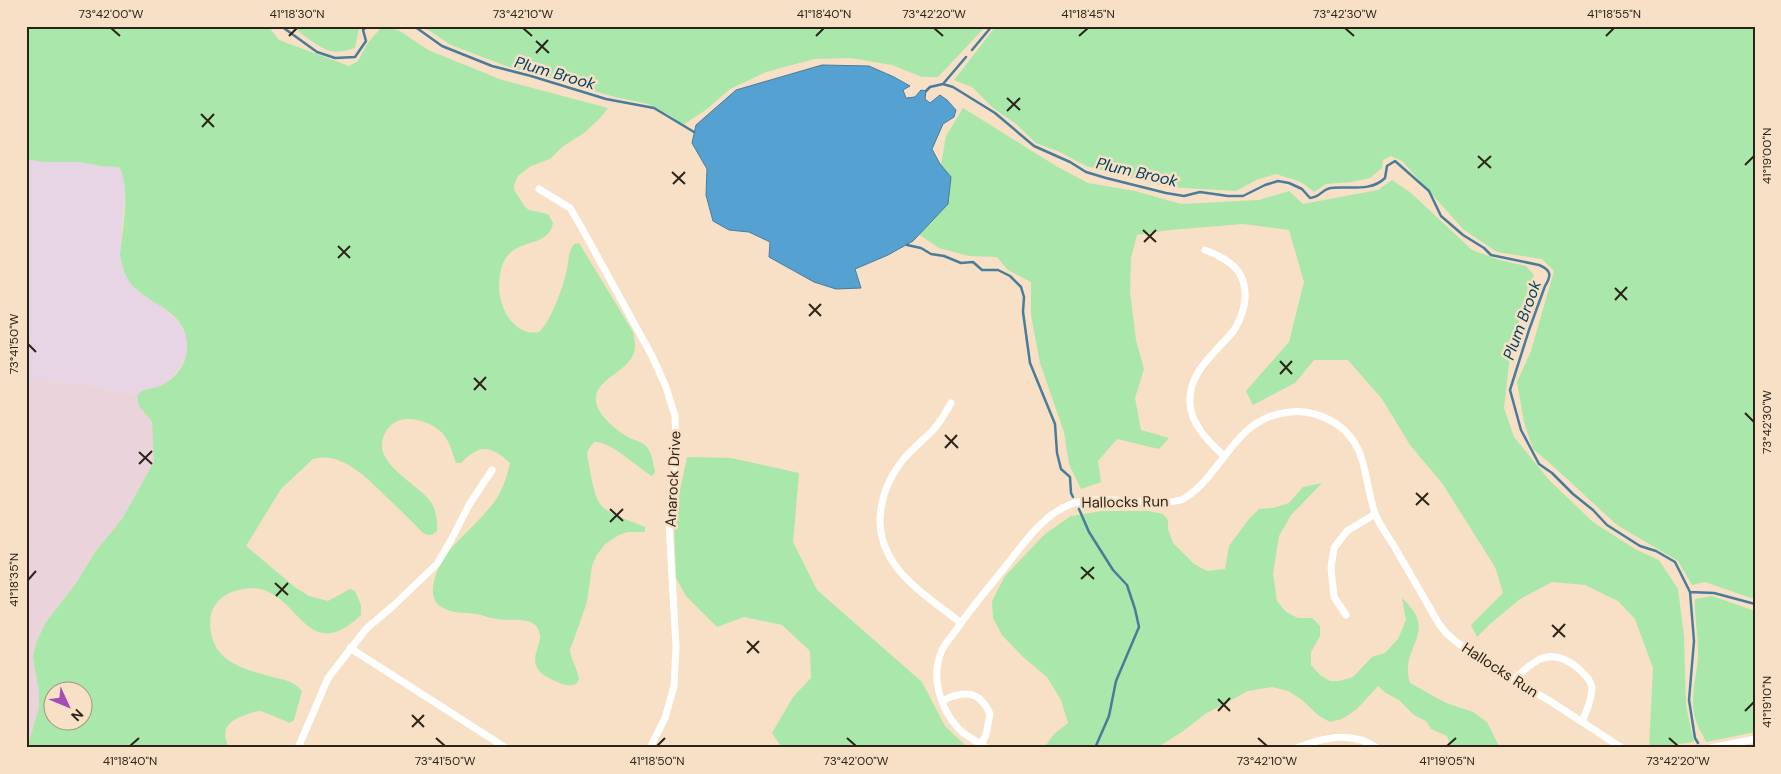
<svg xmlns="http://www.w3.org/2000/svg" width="1781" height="774" viewBox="0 0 1781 774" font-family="'DM Sans',sans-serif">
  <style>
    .commercial { fill: #ebd3dc }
    .industrial { fill: #e7d4e4 }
    .green { fill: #a9e7aa; fill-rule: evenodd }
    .water { fill: #55a2d2; stroke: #497c9b }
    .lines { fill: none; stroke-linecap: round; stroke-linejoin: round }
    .stream { stroke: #497c9b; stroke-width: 2.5 }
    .street { stroke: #fff; stroke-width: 7 }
    .ticks { fill: none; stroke: #2c241a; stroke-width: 2 }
    .labels { text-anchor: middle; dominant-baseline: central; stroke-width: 5; stroke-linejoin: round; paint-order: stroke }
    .street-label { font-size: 15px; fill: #2c241a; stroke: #f7e0c6 }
    .water-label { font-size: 16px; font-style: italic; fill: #004161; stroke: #f7e0c6 }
    .neatline { fill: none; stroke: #2c241a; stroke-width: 2 }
    .ticks-label { font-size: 12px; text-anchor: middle; fill: #2c241a }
  </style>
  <rect width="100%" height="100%" fill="#f7e0c6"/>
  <path class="commercial" d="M 31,380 L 84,384 L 137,396 L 139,406 L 152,422 L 154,462 L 122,519 L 95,552 L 77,582 L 64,598 L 36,643 L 33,658 L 39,693 L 39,708 L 36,723 L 26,748 L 26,381 Z"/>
  <path class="industrial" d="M 26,159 L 43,162 L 80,162 L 101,166 L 118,167 L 123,176 L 125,191 L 120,256 L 122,266 L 135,288 L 165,309 L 181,324 L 187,339 L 187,354 L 183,363 L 167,383 L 158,387 L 144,390 L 137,396 L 84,384 L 31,380 L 26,381 Z"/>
  <path class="green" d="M 26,26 L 268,26 L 279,40 L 349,66 L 358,61 L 367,44 L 380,29 L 390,28 L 400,31 L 428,50 L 502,80 L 608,108 L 600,118 L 584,133 L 562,147 L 550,159 L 531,166 L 518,176 L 514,185 L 514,190 L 525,207 L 529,210 L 548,214 L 553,223 C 547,255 499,229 499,287 C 499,298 504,314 512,322 C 521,331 528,334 539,332 C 551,321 562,290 566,274 C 569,263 567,254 574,244 L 579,243 L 633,332 C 634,337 635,343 635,348 C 632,373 593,377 596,402 C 598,415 615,429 626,436 C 632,440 641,441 646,446 C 652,453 653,463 655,472 L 652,476 C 638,468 610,440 594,442 L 588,450 L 587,455 C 590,468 593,494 600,504 C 607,514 634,522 645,527 L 645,532 L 628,532 L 619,535 L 605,544 L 596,556 L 592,566 L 587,602 L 570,650 C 571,661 578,669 579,680 L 576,684 C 568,687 562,684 555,681 C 540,675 531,666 537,650 C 538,645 541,640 540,635 C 539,630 537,625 532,623 C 523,618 509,621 498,619 C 491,619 484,615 476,614 C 464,612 450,614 440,606 C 424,595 439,563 448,552 C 463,534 481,520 495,501 C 503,490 507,476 510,463 C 490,445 480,444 461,463 L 456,463 C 453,455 451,446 446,438 C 439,426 420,418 406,419 C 396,420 390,424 385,433 C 369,462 417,483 430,501 C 436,508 438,523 437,531 C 432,536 429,536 423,533 C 414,523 404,514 395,505 C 374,486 345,450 313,459 L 281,489 L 246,546 L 296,588 L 309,596 L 328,601 L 350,589 L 355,591 L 361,605 L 361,615 C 299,673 300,574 238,590 C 227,593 220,597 214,607 C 209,614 210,625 211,633 C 217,665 249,670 276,678 C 286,680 295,682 302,691 L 294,720 L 290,723 L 261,711 C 255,711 251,713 245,715 C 228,721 220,729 229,748 L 27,748 L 39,708 L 39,693 L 33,658 L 36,643 L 46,622 L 77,582 L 95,552 L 122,519 L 154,462 L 152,422 L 139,406 L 137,396 C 143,387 152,390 160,386 C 173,381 186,365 187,351 C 190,313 156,308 134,287 C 126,279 122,267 120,256 C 122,232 131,187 119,167 L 101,166 L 80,162 L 43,162 L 26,159 ZM 52,692 L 82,692 L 82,722 L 52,722 Z
    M 292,26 L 362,26 L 359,28 L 355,48 C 349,50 337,53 331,51 C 319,48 302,34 292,26 Z
    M 422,26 L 986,26 L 938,77 L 922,77 L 892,65 L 851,58 L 814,59 L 766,72 L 730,89 L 707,109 L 683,125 L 671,116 L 648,104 L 615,97 L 506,66 L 451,45 Z
    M 996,26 L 1755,26 L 1755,597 L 1751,598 L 1705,582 L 1692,585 L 1678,561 L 1617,525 L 1553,466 L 1533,449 L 1524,422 L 1517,382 L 1531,351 L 1554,271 L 1542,259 L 1497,252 L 1463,229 L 1402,161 L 1391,156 L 1383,160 L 1382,168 L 1370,178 L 1352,182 L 1326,184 L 1314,192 L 1301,182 L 1276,174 L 1256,180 L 1236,191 L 1167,187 L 1086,166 L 1060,152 L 1036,143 L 1015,123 L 993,108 L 972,87 L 954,80 Z
    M 963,108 L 1056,166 L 1088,183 L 1135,191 L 1181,204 L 1259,200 L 1289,191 L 1303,204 L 1378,190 L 1392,180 L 1411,193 L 1472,250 L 1499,260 L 1526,266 L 1534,275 L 1523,303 L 1509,364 L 1504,408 L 1514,437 L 1550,481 L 1593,522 L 1635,549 L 1659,560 L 1678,589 L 1684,636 L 1686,706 L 1694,742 L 1649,748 L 1653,668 L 1635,619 L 1618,601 L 1585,585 L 1552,582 L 1520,599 L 1490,624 L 1477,637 L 1471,625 L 1503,593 L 1495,567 L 1442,483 L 1410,445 L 1382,399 L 1348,360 L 1314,360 L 1295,383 L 1253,405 L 1246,391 L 1289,342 L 1304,282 L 1289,230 L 1243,224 L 1169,230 L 1137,235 L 1131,258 L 1130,292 L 1136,340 L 1144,369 L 1135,398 L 1141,430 L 1169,438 L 1159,449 L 1117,439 L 1098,461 L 1101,482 L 1081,489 L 1069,464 L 1064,432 L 1040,363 L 1031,315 L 1031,282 L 1008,270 L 997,257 L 969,256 L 939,248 L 918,234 L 940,170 L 946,136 Z
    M 687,457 L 731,458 L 799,473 L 793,542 L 817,590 L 922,682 L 945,726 L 968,748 L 782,748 L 772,733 L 793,697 L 811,678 L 810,651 L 782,625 L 744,617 L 717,627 L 686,596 L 676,578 L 674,519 Z
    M 1322,483 L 1291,515 L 1279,536 L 1273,573 L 1277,601 L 1286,612 L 1298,618 L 1312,618 L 1320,626 L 1320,636 L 1311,652 L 1311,665 L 1321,676 L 1330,681 L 1339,681 L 1353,677 L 1372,657 L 1385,653 L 1398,639 L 1406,620 L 1402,598 C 1441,634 1398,646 1410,683 L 1446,703 L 1473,712 L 1487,722 L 1500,748 L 1451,748 L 1447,736 L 1431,729 L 1426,721 L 1414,715 L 1399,700 L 1386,693 L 1378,686 L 1357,709 L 1342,719 L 1330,722 L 1319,716 L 1302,700 L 1288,691 L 1272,687 L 1248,691 L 1205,714 L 1182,732 L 1156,748 L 1044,748 L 1054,734 L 1068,723 L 1061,700 L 1047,677 L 1023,657 L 1002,635 L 993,618 L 992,601 L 1005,576 L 1045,534 L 1071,516 L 1102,511 L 1149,511 L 1163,514 L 1168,520 L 1168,529 L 1173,543 L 1194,564 L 1207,571 L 1225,569 L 1229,546 L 1248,520 L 1259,509 L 1273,508 L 1289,503 L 1303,487 Z
    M 1712,596 L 1755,611 L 1755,732 L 1706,742 C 1703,735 1698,728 1696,721 C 1688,698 1699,672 1698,649 C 1698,632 1694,616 1695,599 Z"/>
  <path class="water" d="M 822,65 L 869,66 L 894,77 L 910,86 L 903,90 L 906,98 L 915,97 L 921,90 L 926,91 L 925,99 L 930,103 L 940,95 L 947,100 L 956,110 L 954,117 L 943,124 L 932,149 L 940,164 L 951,177 L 948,204 L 913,241 L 888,255 L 855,269 L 861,288 L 836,289 L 814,282 L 769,257 L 770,242 L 749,232 L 729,230 L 713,221 L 706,195 L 707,169 L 692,143 L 696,125 L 736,90 Z"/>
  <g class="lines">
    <path class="stream" d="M 281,26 L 317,52 L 335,58 L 355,57 L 366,41 L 363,30 L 367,26
      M 414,26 L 442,46 L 492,66 L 531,76 L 606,99 L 654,108 L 694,132
      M 972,50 L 992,26
      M 943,84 L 966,57
      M 926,91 L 930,87 L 943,84 L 953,87 L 995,113 L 1034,146 L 1070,162 L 1086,172 L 1106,178 L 1166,193 L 1184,196 L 1200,192 L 1228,196 L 1243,196 L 1265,185 L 1278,181 L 1289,183 L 1302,189 L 1310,198 C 1321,197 1322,189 1331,188 C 1349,186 1371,192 1385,178 L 1387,166 L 1395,161 L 1429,191 L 1441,216 L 1463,235 L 1484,248 L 1491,255 L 1539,265 C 1551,270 1552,275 1545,286 L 1529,330 L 1510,390 L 1521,430 L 1539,464 L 1552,473 L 1573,494 L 1593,510 L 1607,525 L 1640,546 L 1656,551 L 1675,562 L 1690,592 L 1714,593 L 1755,604
      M 907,245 L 921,248 L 931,254 L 944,256 L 961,263 L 973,262 L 982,270 L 998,270 L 1010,276 L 1021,287 L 1024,297 L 1023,312 L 1030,363 L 1055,424 L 1057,453 L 1061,469 L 1070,477 L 1071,493 L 1073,497
      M 1079,509 L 1089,532 L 1113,570 L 1127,585 L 1135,609 L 1139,627 L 1116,681 L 1109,716 L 1095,748
      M 1690,592 L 1694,641 L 1689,700 L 1695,738 L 1698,743"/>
    <path class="street" d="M 539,189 L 570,208 L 579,223 L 652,356 L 666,387 L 675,416 L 676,446 L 669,524 L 676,647 L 674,686 L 665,718 L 650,748
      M 1205,250 C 1232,260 1250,274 1244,306 C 1242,314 1239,323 1234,330 C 1217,352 1188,371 1190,403 C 1191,425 1209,442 1224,456
      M 951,403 C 946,412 941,421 934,429 C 924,440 911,449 902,461 C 888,479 880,499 880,522 C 881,570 927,596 961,623
      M 1346,615 L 1334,597 L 1331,568 L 1334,548 L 1347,531 L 1375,514
      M 350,648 L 506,748
      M 1514,680 C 1535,658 1552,646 1579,669 C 1585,675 1591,680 1592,688 C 1592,700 1586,712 1582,722
      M 942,701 C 963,690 980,690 990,714 L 986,735 L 981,744
      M 298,748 L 328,678 L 366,629 L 393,606 L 437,564 L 451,540 L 469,505 L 492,470
      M 987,748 C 978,742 967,737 959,729 C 940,709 930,676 942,650 C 945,644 950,638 954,633 C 968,612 985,592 1001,572 C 1020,549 1041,515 1071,504 C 1095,495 1133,503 1160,502 C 1167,502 1174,502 1181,500 C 1189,497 1195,490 1201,485 C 1230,455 1243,416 1290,412 C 1305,410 1322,415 1335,423 C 1369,445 1363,479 1375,513 C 1379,525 1388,536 1394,546 C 1409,572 1424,598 1439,624 L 1446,633 L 1459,644 L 1514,680 L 1550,701 L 1622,748
      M 1296,748 C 1322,738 1351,730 1377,748
      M 1710,748 L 1755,739"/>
  </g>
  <path class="ticks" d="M 111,28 L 120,36M 523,28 L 532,36M 934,28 L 943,36M 1345,28 L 1354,36M 289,36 L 297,28M 816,36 L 824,28M 1079,36 L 1088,28M 1606,36 L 1614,28M 536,41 L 549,53M 536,53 L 548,40M 1007,98 L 1020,110M 1007,111 L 1020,98M 201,114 L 214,127M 202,127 L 214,114M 1478,156 L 1491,168M 1745,165 L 1754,156M 1478,168 L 1491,156M 672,172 L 685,184M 673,184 L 685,172M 1143,230 L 1156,242M 1144,242 L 1156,230M 338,246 L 350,258M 338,258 L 350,246M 1615,288 L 1627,300M 1615,300 L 1627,287M 809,304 L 821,316M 809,316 L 821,304M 28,344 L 36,352M 1280,361 L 1292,374M 1280,374 L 1292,361M 474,378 L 486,390M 474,390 L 486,377M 1745,413 L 1754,422M 945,435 L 958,448M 945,448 L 957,435M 139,452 L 152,464M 139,464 L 152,451M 1416,493 L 1429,505M 1416,505 L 1428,493M 610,509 L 623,521M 610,522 L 623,509M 1081,567 L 1094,579M 1081,579 L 1094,567M 28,580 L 36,571M 275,583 L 288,595M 276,596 L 288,583M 1552,625 L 1565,637M 1553,637 L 1565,624M 747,641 L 759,653M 747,653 L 759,641M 1218,699 L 1230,711M 1218,711 L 1230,698M 1745,711 L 1754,702M 412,715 L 424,727M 412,727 L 424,715M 436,738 L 445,746M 847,738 L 856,746M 1258,738 L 1267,746M 1669,738 L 1678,746M 130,746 L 139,738M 657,746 L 665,738M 1447,746 L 1456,738"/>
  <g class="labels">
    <g class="street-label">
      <text transform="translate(673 479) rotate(-87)">Anarock Drive</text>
      <text transform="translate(1125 502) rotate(-1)">Hallocks Run</text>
      <text transform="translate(1500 670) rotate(33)">Hallocks Run</text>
    </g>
    <g class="water-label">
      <text transform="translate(555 73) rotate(16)">Plum Brook</text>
      <text transform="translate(1137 172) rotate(13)">Plum Brook</text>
      <text transform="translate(1522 320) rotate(-70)">Plum Brook</text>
    </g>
  </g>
  <rect width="1781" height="774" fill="none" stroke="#f7e0c6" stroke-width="55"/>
  <g transform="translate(68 706) rotate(134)"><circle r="24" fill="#f7e0c6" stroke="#a69581"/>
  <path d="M0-4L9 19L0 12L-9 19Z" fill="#a74bb5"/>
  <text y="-8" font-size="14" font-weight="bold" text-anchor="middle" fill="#2c241a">N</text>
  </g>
  <rect x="28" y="28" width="1726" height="718" class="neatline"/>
  <g class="ticks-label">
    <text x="111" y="18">73°42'00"W</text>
    <text x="297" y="18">41°18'30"N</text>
    <text x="523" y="18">73°42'10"W</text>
    <text x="824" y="18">41°18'40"N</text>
    <text x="934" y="18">73°42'20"W</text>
    <text x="1088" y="18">41°18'45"N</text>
    <text x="1345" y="18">73°42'30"W</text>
    <text x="1614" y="18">41°18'55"N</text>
    <text transform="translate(1767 156) rotate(-90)" y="4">41°19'00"N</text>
    <text transform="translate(14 344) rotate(-90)" y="4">73°41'50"W</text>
    <text transform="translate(1767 422) rotate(-90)" y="4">73°42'30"W</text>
    <text transform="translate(14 580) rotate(-90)" y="4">41°18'35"N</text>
    <text transform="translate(1767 702) rotate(-90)" y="4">41°19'10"N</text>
    <text x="130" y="765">41°18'40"N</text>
    <text x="445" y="765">73°41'50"W</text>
    <text x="657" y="765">41°18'50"N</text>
    <text x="856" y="765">73°42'00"W</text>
    <text x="1267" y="765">73°42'10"W</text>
    <text x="1447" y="765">41°19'05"N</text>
    <text x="1678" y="765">73°42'20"W</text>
  </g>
</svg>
